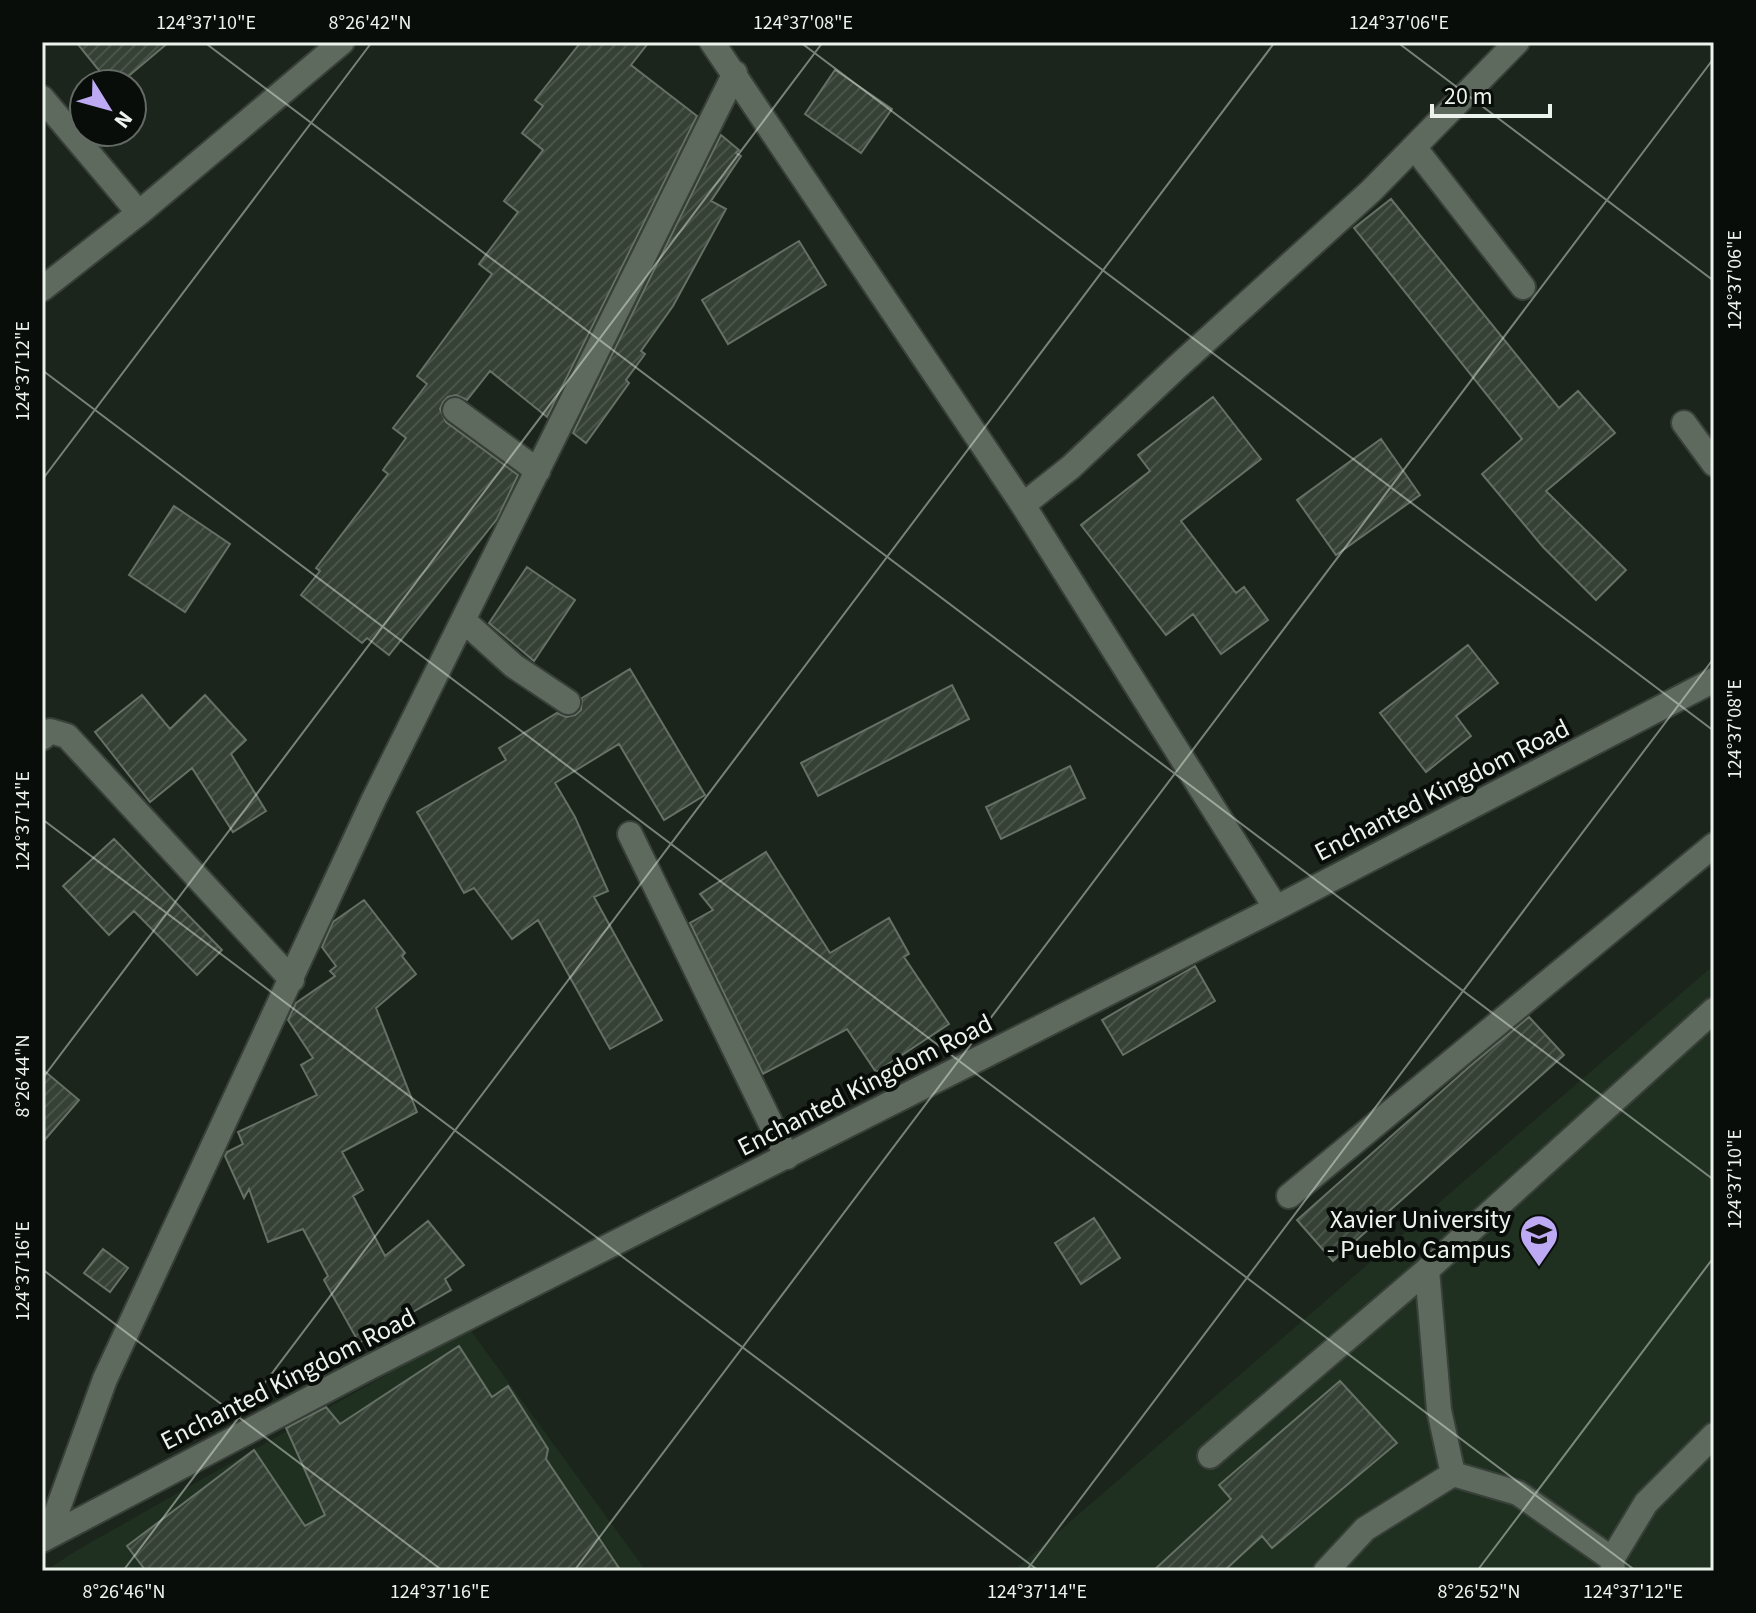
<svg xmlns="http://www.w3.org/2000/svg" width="1756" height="1613" viewBox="0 0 1756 1613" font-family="'Source Sans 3',sans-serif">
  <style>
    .built { fill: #1f2f20 }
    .building { fill: url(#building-hatch); stroke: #657165; stroke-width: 2 }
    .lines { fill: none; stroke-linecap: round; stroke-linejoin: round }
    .minor-casing { stroke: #384039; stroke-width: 28 }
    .minor { stroke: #5e6a5e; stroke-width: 24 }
    .ticks { fill: none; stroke: #ecf3ec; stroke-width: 2; stroke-opacity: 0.45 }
    .labels { text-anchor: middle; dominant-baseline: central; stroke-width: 8; stroke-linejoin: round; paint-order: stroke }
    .street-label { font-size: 26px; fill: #ecf3ec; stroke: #080d09 }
    .poi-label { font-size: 26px; fill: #ecf3ec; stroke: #080d09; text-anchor: end }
    .neatline { fill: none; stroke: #ecf3ec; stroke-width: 3 }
    .ticks-label { font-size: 20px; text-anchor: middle; fill: #ecf3ec }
  </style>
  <defs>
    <pattern id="building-hatch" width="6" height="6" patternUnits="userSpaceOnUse" patternTransform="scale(2)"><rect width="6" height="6" fill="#364136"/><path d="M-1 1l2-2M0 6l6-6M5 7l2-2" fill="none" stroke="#4a544a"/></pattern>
  </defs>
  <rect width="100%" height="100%" fill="#1b251b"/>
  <path class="built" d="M 1714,965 L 1714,1571 L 1013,1571 Z
    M 469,1328 L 646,1571 L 45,1571 L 79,1549 Z"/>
  <path class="building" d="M 76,42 L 169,42 L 119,84 L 110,84 Z
    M 581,42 L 649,42 L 631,65 L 697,116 L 547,417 L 490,371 L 467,400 L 456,395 L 448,397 L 443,402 L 440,409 L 446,422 L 518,475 L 497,519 L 389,655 L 367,638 L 362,643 L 301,595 L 320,571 L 316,568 L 388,474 L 383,470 L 406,438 L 393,428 L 427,384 L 417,376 L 492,274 L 479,264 L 518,212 L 504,201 L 543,150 L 522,133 L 543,106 L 535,100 Z
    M 835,70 L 892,109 L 861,153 L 805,114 Z
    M 721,135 L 739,150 L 736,153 L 741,156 L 711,201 L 726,209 L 673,306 L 641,351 L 645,354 L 626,380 L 629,383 L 586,443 L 573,433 Z
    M 1391,199 L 1559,408 L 1578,391 L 1615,433 L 1546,491 L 1626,570 L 1596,600 L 1543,547 L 1482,474 L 1522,439 L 1354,228 Z
    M 799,241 L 826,285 L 728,344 L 702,300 Z
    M 1213,397 L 1261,459 L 1181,521 L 1236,593 L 1244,587 L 1268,620 L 1221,654 L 1193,614 L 1166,635 L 1081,525 L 1150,471 L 1138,455 Z
    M 1381,439 L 1420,495 L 1336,555 L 1297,500 Z
    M 174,506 L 230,544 L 185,612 L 129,575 Z
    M 527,567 L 575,600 L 534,661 L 489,623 Z
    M 1468,645 L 1498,683 L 1456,716 L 1471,736 L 1426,772 L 1380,713 Z
    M 630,669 L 705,795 L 664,820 L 619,744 L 555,783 L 575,817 L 608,891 L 594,897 L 662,1020 L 610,1049 L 538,920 L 512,939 L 474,888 L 464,893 L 417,812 L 506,760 L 499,748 L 557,713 L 566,717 L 575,715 L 581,710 L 582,698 Z
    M 952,685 L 969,719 L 818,796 L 801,763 Z
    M 142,695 L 170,729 L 205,695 L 246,740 L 231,754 L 266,811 L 233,832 L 192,768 L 150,802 L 95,732 Z
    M 1070,766 L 1085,798 L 1001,839 L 986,807 Z
    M 114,839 L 222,950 L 197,975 L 134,911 L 109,935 L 63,886 Z
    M 766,852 L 830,953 L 889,918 L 909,954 L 904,957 L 949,1024 L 876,1072 L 847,1029 L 763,1074 L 690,923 L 713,910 L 700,894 Z
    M 364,900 L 405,953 L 402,956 L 416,974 L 376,1008 L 417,1112 L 342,1152 L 363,1190 L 353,1196 L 385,1256 L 428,1221 L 464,1265 L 445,1279 L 451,1290 L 359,1343 L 324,1280 L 328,1276 L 303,1229 L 268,1242 L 249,1189 L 244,1198 L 225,1156 L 227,1152 L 243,1144 L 238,1132 L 317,1095 L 301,1065 L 313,1058 L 288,1020 L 296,1003 L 335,976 L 330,971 L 336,966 L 322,947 L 333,922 Z
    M 1195,966 L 1215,1001 L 1123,1055 L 1102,1020 Z
    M 1529,1017 L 1564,1055 L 1333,1261 L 1297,1220 L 1469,1067 Z
    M 42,1069 L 79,1100 L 42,1143 Z
    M 1094,1218 L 1120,1258 L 1081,1284 L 1055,1243 Z
    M 103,1249 L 128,1268 L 110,1292 L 84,1273 Z
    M 459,1346 L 492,1397 L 508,1386 L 548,1449 L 546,1459 L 621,1571 L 146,1571 L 127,1546 L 254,1450 L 305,1526 L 325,1515 L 286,1428 L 326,1407 L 340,1424 Z
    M 1340,1381 L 1397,1443 L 1272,1548 L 1262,1536 L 1224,1571 L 1153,1571 L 1231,1499 L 1219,1485 Z"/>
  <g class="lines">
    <defs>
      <path id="minor" d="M 712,42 L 1023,505 L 1276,908
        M 42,98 L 139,213
        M 1414,147 L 1523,287
        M 42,289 L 139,213 L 342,42
        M 455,410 L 538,471
        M 1684,423 L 1714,464
        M 1023,505 L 1071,467 L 1177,367 L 1371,191 L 1517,42
        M 463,620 L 514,666 L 568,702
        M 42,738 L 50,731 L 67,736 L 292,980
        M 630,834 L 787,1157
        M 1289,1196 L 1714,845
        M 1210,1456 L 1427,1270
        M 1453,1474 L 1439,1410 L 1427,1270 L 1714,1010
        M 48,1536 L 105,1379 L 374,799 L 735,73
        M 42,1540 L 368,1368 L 1276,908 L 1714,680
        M 1326,1571 L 1365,1529 L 1453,1474 L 1518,1493 L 1612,1559
        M 1613,1571 L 1612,1559 L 1646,1503 L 1714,1435"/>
    </defs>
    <use href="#minor" class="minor-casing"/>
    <use href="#minor" class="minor"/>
  </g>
  <path class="ticks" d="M 204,42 L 1714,1180M 800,42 L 1714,731M 1397,42 L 1714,281M 42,370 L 1636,1571M 42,480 L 372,42M 42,819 L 1039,1571M 42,1079 L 823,42M 42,1269 L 443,1571M 123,1571 L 1275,42M 574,1571 L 1714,58M 1026,1571 L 1714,658M 1477,1571 L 1714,1257"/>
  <defs>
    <symbol id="school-pin" viewBox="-11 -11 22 30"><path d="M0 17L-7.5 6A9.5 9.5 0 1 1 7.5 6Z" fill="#bea9f5" stroke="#080d09"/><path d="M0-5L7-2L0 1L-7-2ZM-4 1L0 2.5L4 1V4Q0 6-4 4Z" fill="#111"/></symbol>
  </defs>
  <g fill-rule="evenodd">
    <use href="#school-pin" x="1517" y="1212" width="44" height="60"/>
  </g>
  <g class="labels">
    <g class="street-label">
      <text transform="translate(1442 790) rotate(-27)">Enchanted Kingdom Road</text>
      <text transform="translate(865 1085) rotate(-27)">Enchanted Kingdom Road</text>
      <text transform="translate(288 1379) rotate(-27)">Enchanted Kingdom Road</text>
    </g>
    <g class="poi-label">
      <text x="1511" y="1219">Xavier University<tspan x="1511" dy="30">- Pueblo Campus</tspan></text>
    </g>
  </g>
  <rect width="1756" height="1613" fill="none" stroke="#080d09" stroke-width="88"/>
  <g transform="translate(108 108) rotate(127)"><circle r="38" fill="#080d09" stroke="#636964" stroke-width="2"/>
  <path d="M0-6L14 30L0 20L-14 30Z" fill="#bea9f5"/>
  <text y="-12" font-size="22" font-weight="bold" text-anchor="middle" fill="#ecf3ec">N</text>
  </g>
  <path d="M1432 104v12h118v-12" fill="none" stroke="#ecf3ec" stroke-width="4"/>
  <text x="1444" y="104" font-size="24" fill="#ecf3ec" stroke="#080d09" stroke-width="6" paint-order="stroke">20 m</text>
  <rect x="44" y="44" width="1668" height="1525" class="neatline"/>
  <g class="ticks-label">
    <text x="206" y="29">124°37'10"E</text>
    <text x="370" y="29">8°26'42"N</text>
    <text x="803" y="29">124°37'08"E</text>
    <text x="1399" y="29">124°37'06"E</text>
    <text transform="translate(1734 280) rotate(-90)" y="7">124°37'06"E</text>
    <text transform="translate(22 371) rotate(-90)" y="7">124°37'12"E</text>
    <text transform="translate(1734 729) rotate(-90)" y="7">124°37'08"E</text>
    <text transform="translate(22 821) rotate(-90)" y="7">124°37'14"E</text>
    <text transform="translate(22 1076) rotate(-90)" y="7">8°26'44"N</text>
    <text transform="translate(1734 1179) rotate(-90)" y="7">124°37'10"E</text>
    <text transform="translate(22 1271) rotate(-90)" y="7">124°37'16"E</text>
    <text x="124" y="1598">8°26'46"N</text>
    <text x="440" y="1598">124°37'16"E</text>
    <text x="1037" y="1598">124°37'14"E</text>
    <text x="1479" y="1598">8°26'52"N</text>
    <text x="1633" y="1598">124°37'12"E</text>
  </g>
</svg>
